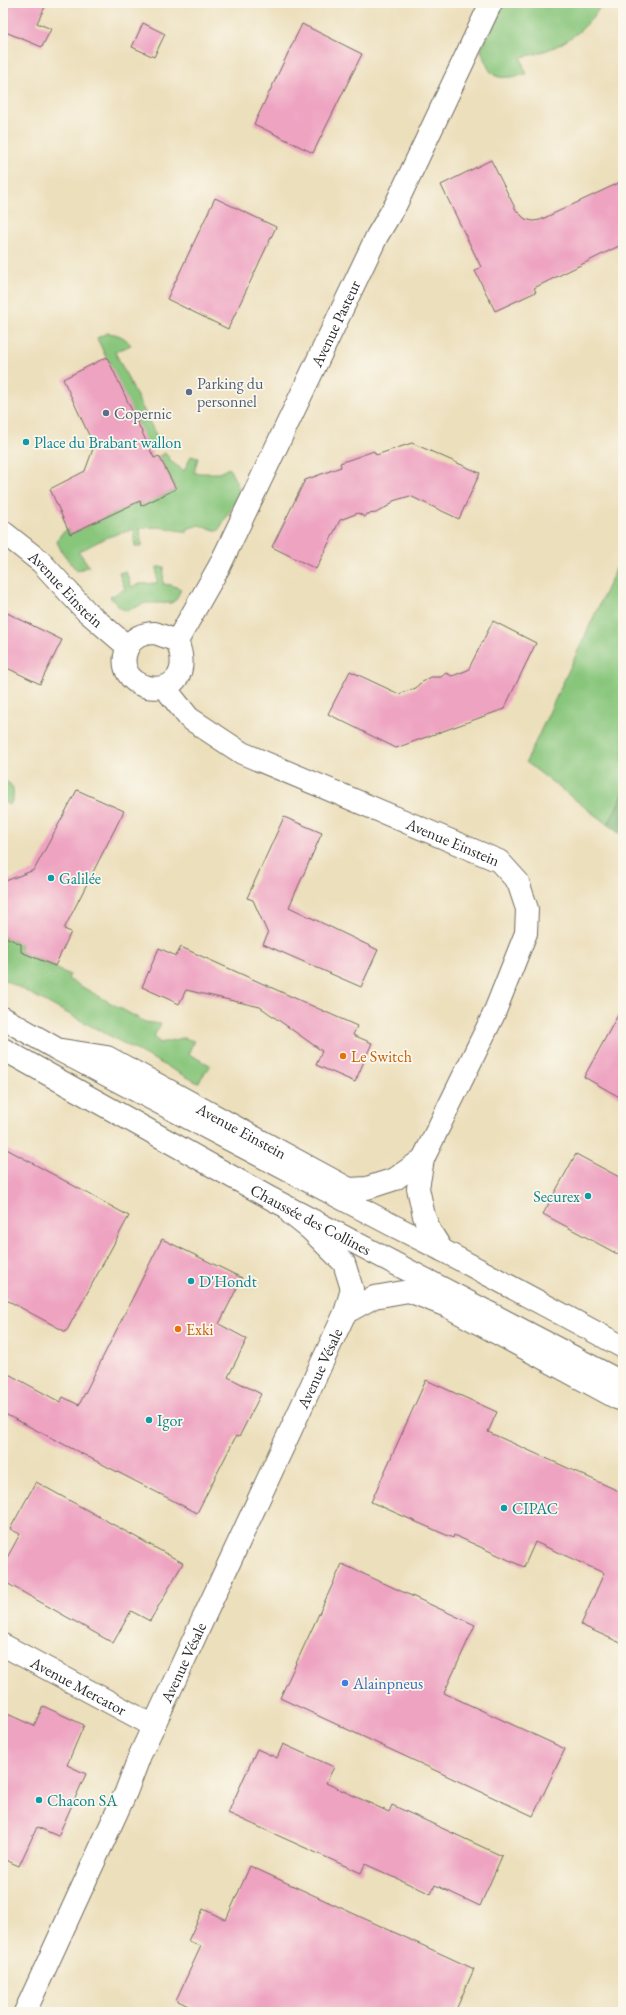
<svg xmlns="http://www.w3.org/2000/svg" width="626" height="2015" viewBox="0 0 626 2015" font-family="'EB Garamond',serif">
  <style>
    .green { fill: #88c67c; stroke: #5a7854 }
    .forest { fill: #6eab6c; stroke: #4c6b4c }
    .building { fill: #eea3c1 }
    .lines { fill: none; stroke-linecap: round; stroke-linejoin: round }
    .minor-casing { stroke: #6f6a5e; stroke-width: 24 }
    .major-casing { stroke: #6f6a5e; stroke-width: 24 }
    .minor { stroke: #fff; stroke-width: 22 }
    .major { stroke: #fff; stroke-width: 22 }
    .service-dot { fill: #5c6f8a; stroke: #fbf7ec; stroke-width: 1.5 }
    .culture-dot { fill: #0f9aa8; stroke: #fbf7ec; stroke-width: 1.5 }
    .food-dot { fill: #e8710a; stroke: #fbf7ec; stroke-width: 1.5 }
    .shop-dot { fill: #3f7fe0; stroke: #fbf7ec; stroke-width: 1.5 }
    .labels { text-anchor: middle; dominant-baseline: central; stroke-width: 3.5; stroke-linejoin: round; paint-order: stroke }
    .street-label { font-size: 16px; fill: #2b2b2b; stroke: #fbf7ec }
    .service-label { font-size: 16px; fill: #4e5e75; stroke: #fbf7ec; text-anchor: start }
    .culture-label { font-size: 16px; fill: #0d838f; stroke: #fbf7ec; text-anchor: start }
    .food-label { font-size: 16px; fill: #c56008; stroke: #fbf7ec; text-anchor: start }
    .shop-label { font-size: 16px; fill: #366cbe; stroke: #fbf7ec; text-anchor: start }
  </style>
  <rect width="100%" height="100%" fill="#fbf7ec"/>
  <filter id="ink" filterUnits="userSpaceOnUse"><feTurbulence type="fractalNoise" baseFrequency=".025" numOctaves="2"/><feDisplacementMap in="SourceGraphic" scale="8" xChannelSelector="R" yChannelSelector="G"/><feConvolveMatrix kernelMatrix="1 2 1 2 8 2 1 2 1" color-interpolation-filters="sRGB"/></filter>
  <filter id="wash" filterUnits="userSpaceOnUse"><feTurbulence type="fractalNoise" baseFrequency=".012" numOctaves="4" result="noise"/><feDisplacementMap in="SourceGraphic" scale="16" xChannelSelector="R" yChannelSelector="G"/><feGaussianBlur stdDeviation="0.9" result="paint"/><feColorMatrix in="noise" values="0 0 0 0 0 0 0 0 0 0 0 0 0 0 0 0 0 1.4 0 .05"/><feComposite in="paint" operator="in"/></filter>
  <g filter="url(#wash)">
    <rect width="100%" height="100%" fill="#ecdfbc"/>
    <path class="green" d="M 504,3 L 602,3 C 587,33 554,52 521,57 L 526,75 C 495,79 492,82 481,50 Z
      M 107,333 C 118,334 124,336 131,345 L 115,352 L 159,441 L 148,447 L 97,338 Z
      M 165,453 L 173,463 L 184,471 L 191,456 L 198,458 L 194,473 L 219,473 L 229,468 L 241,492 L 218,531 L 199,525 L 187,529 L 188,532 L 158,527 L 140,528 L 142,546 L 135,546 L 133,529 C 113,534 96,542 79,552 L 89,566 L 77,571 L 62,552 L 57,542 L 61,534 L 68,529 L 70,534 L 140,501 L 141,505 L 176,489 L 159,456 Z
      M 623,554 L 623,794 L 608,825 L 526,762 Z
      M 157,567 L 164,567 L 163,584 L 171,585 L 181,589 L 176,600 L 171,603 L 145,603 L 127,611 L 119,607 L 110,597 L 125,589 L 119,573 L 126,571 L 131,587 L 139,584 L 157,583 Z
      M 3,781 C 16,783 15,796 10,805 L 3,802 Z
      M 3,936 L 21,944 L 21,952 L 55,966 L 55,968 L 70,975 L 68,979 L 145,1022 L 161,1024 L 154,1036 L 160,1043 L 183,1038 L 194,1041 L 188,1054 L 210,1065 L 198,1083 L 3,979 Z"/>
    <path class="forest" d="M 623,794 L 623,836 L 608,825 Z"/>
    <g id="blocks">
      <path class="building" d="M 3,3 L 47,3 L 37,23 L 51,29 L 42,47 L 3,31 Z
        M 143,23 L 165,34 L 154,57 L 132,47 Z
        M 302,24 L 362,54 L 313,153 L 254,124 Z
        M 491,160 L 516,210 L 525,219 L 533,221 L 540,220 L 623,181 L 623,244 L 534,288 L 536,292 L 495,311 L 475,271 L 481,267 L 441,185 Z
        M 215,198 L 276,227 L 228,329 L 167,299 Z
        M 107,357 L 154,458 L 159,456 L 176,489 L 141,506 L 140,501 L 70,534 L 50,489 L 85,471 L 94,446 L 63,379 Z
        M 412,443 L 480,473 L 459,519 L 410,496 L 393,501 L 390,505 L 376,513 L 367,514 L 365,517 L 358,513 L 340,520 L 316,569 L 272,547 L 305,480 L 341,467 L 340,463 L 374,451 L 376,455 Z
        M 3,611 L 62,640 L 40,684 L 3,666 Z
        M 493,621 L 536,643 L 504,709 L 396,748 L 328,714 L 350,671 L 399,694 L 416,688 L 419,684 L 431,677 L 441,677 L 446,673 L 452,676 L 468,670 Z
        M 77,790 L 124,811 L 64,929 L 71,932 L 55,966 L 21,952 L 21,944 L 3,936 L 3,882 L 34,870 Z
        M 284,817 L 322,833 L 289,907 L 378,950 L 361,987 L 263,944 L 268,934 L 253,900 L 247,898 Z
        M 181,947 L 357,1026 L 353,1035 L 372,1043 L 355,1082 L 316,1065 L 322,1051 L 260,1007 L 186,990 L 179,1004 L 142,987 L 159,948 L 176,956 Z
        M 623,1006 L 623,1099 L 584,1077 Z
        M 3,1147 L 129,1216 L 66,1332 L 3,1298 Z
        M 576,1154 L 623,1179 L 623,1257 L 543,1214 Z
        M 162,1239 L 242,1278 L 219,1324 L 247,1339 L 228,1377 L 261,1394 L 239,1437 L 236,1436 L 197,1513 L 3,1413 L 3,1371 L 60,1402 L 63,1397 L 79,1405 Z
        M 426,1380 L 497,1412 L 488,1432 L 623,1493 L 623,1644 L 581,1625 L 604,1573 L 535,1542 L 524,1567 L 454,1535 L 453,1538 L 371,1502 Z
        M 36,1482 L 183,1563 L 150,1621 L 131,1611 L 113,1643 L 3,1581 L 3,1565 L 20,1534 L 10,1529 Z
        M 342,1564 L 475,1625 L 444,1693 L 565,1749 L 533,1816 L 280,1698 Z
        M 43,1706 L 84,1725 L 67,1765 L 86,1774 L 58,1836 L 37,1827 L 19,1866 L 3,1859 L 3,1712 L 34,1726 Z
        M 283,1744 L 334,1767 L 326,1783 L 389,1812 L 392,1805 L 502,1856 L 480,1906 L 435,1885 L 431,1894 L 365,1864 L 361,1873 L 228,1813 L 257,1749 L 277,1758 Z
        M 250,1866 L 474,1969 L 455,2012 L 201,2012 L 176,2000 L 201,1946 L 188,1941 L 203,1909 L 226,1920 Z"/>
    </g>
  </g>
  <g filter="url(#ink)">
    <use href="#blocks" fill-opacity="0" stroke="#6f6a5e" stroke-width="1"/>
    <g class="lines">
      <defs>
        <g id="minor">
          <path id="s1" d="M 3,532 L 41,562 L 86,611 L 128,647"/>
          <path d="M 155,633 L 177,641 C 203,708 108,696 127,649 C 132,637 144,633 155,633 Z"/>
          <path id="s2" d="M 177,641 L 219,567 L 377,236 L 396,204 L 491,3"/>
          <path id="s3" d="M 165,688 L 189,718 L 242,753 L 499,861 L 518,882 L 527,909 L 526,933 L 493,1016 L 423,1159 L 418,1188 L 424,1216 L 430,1231 L 442,1250"/>
          <path id="s4" d="M 62,1050 L 107,1057 L 349,1189 L 367,1188 L 395,1179 L 423,1159"/>
          <path d="M 345,1313 L 374,1297 L 409,1291 L 447,1306 L 617,1398 L 623,1400"/>
          <path id="s5" d="M 3,1645 L 154,1726"/>
          <path id="s6" d="M 25,2012 L 126,1792 L 140,1755 L 345,1313 L 352,1289 L 344,1263 L 311,1230 L 291,1214"/>
        </g>
        <g id="major">
          <path d="M 3,1018 L 57,1049 L 392,1225 L 442,1250 L 623,1347"/>
          <path id="s7" d="M 3,1049 L 270,1198 L 623,1383"/>
        </g>
      </defs>
      <use href="#minor" class="minor-casing"/>
      <use href="#major" class="major-casing"/>
      <use href="#minor" class="minor"/>
      <use href="#major" class="major"/>
    </g>
  </g>
  <g class="service-dot">
    <circle cx="189" cy="392" r="4"/>
    <circle cx="106" cy="413" r="4"/>
  </g>
  <g class="culture-dot">
    <circle cx="26" cy="442" r="4"/>
    <circle cx="51" cy="878" r="4"/>
    <circle cx="588" cy="1196" r="4"/>
    <circle cx="191" cy="1281" r="4"/>
    <circle cx="149" cy="1420" r="4"/>
    <circle cx="504" cy="1508" r="4"/>
    <circle cx="39" cy="1800" r="4"/>
  </g>
  <g class="food-dot">
    <circle cx="343" cy="1056" r="4"/>
    <circle cx="178" cy="1329" r="4"/>
  </g>
  <circle class="shop-dot" cx="345" cy="1683" r="4"/>
  <g class="labels">
    <g class="street-label">
      <text stroke="none"><textPath href="#s2" startOffset="355">Avenue Pasteur</textPath></text>
      <text stroke="none"><textPath href="#s1" startOffset="85">Avenue Einstein</textPath></text>
      <text stroke="none"><textPath href="#s3" startOffset="331">Avenue Einstein</textPath></text>
      <text stroke="none"><textPath href="#s4" startOffset="199">Avenue Einstein</textPath></text>
      <text stroke="none"><textPath href="#s7" startOffset="352">Chaussée des Collines</textPath></text>
      <text stroke="none"><textPath href="#s6" startOffset="708">Avenue Vésale</textPath></text>
      <text stroke="none"><textPath href="#s6" startOffset="384">Avenue Vésale</textPath></text>
      <text stroke="none"><textPath href="#s5" startOffset="86">Avenue Mercator</textPath></text>
    </g>
    <g class="service-label">
      <text x="197" y="383">Parking du<tspan x="197" dy="18">personnel</tspan></text>
      <text x="114" y="413">Copernic</text>
    </g>
    <g class="culture-label">
      <text x="34" y="442">Place du Brabant wallon</text>
      <text x="59" y="878">Galilée</text>
      <text x="580" y="1196" text-anchor="end">Securex</text>
      <text x="199" y="1281">D'Hondt</text>
      <text x="157" y="1420">Igor</text>
      <text x="512" y="1508">CIPAC</text>
      <text x="47" y="1800">Chacon SA</text>
    </g>
    <g class="food-label">
      <text x="351" y="1056">Le Switch</text>
      <text x="186" y="1329">Exki</text>
    </g>
    <g class="shop-label">
      <text x="353" y="1683">Alainpneus</text>
    </g>
  </g>
  <rect width="626" height="2015" fill="none" stroke="#fbf7ec" stroke-width="16"/>
</svg>
